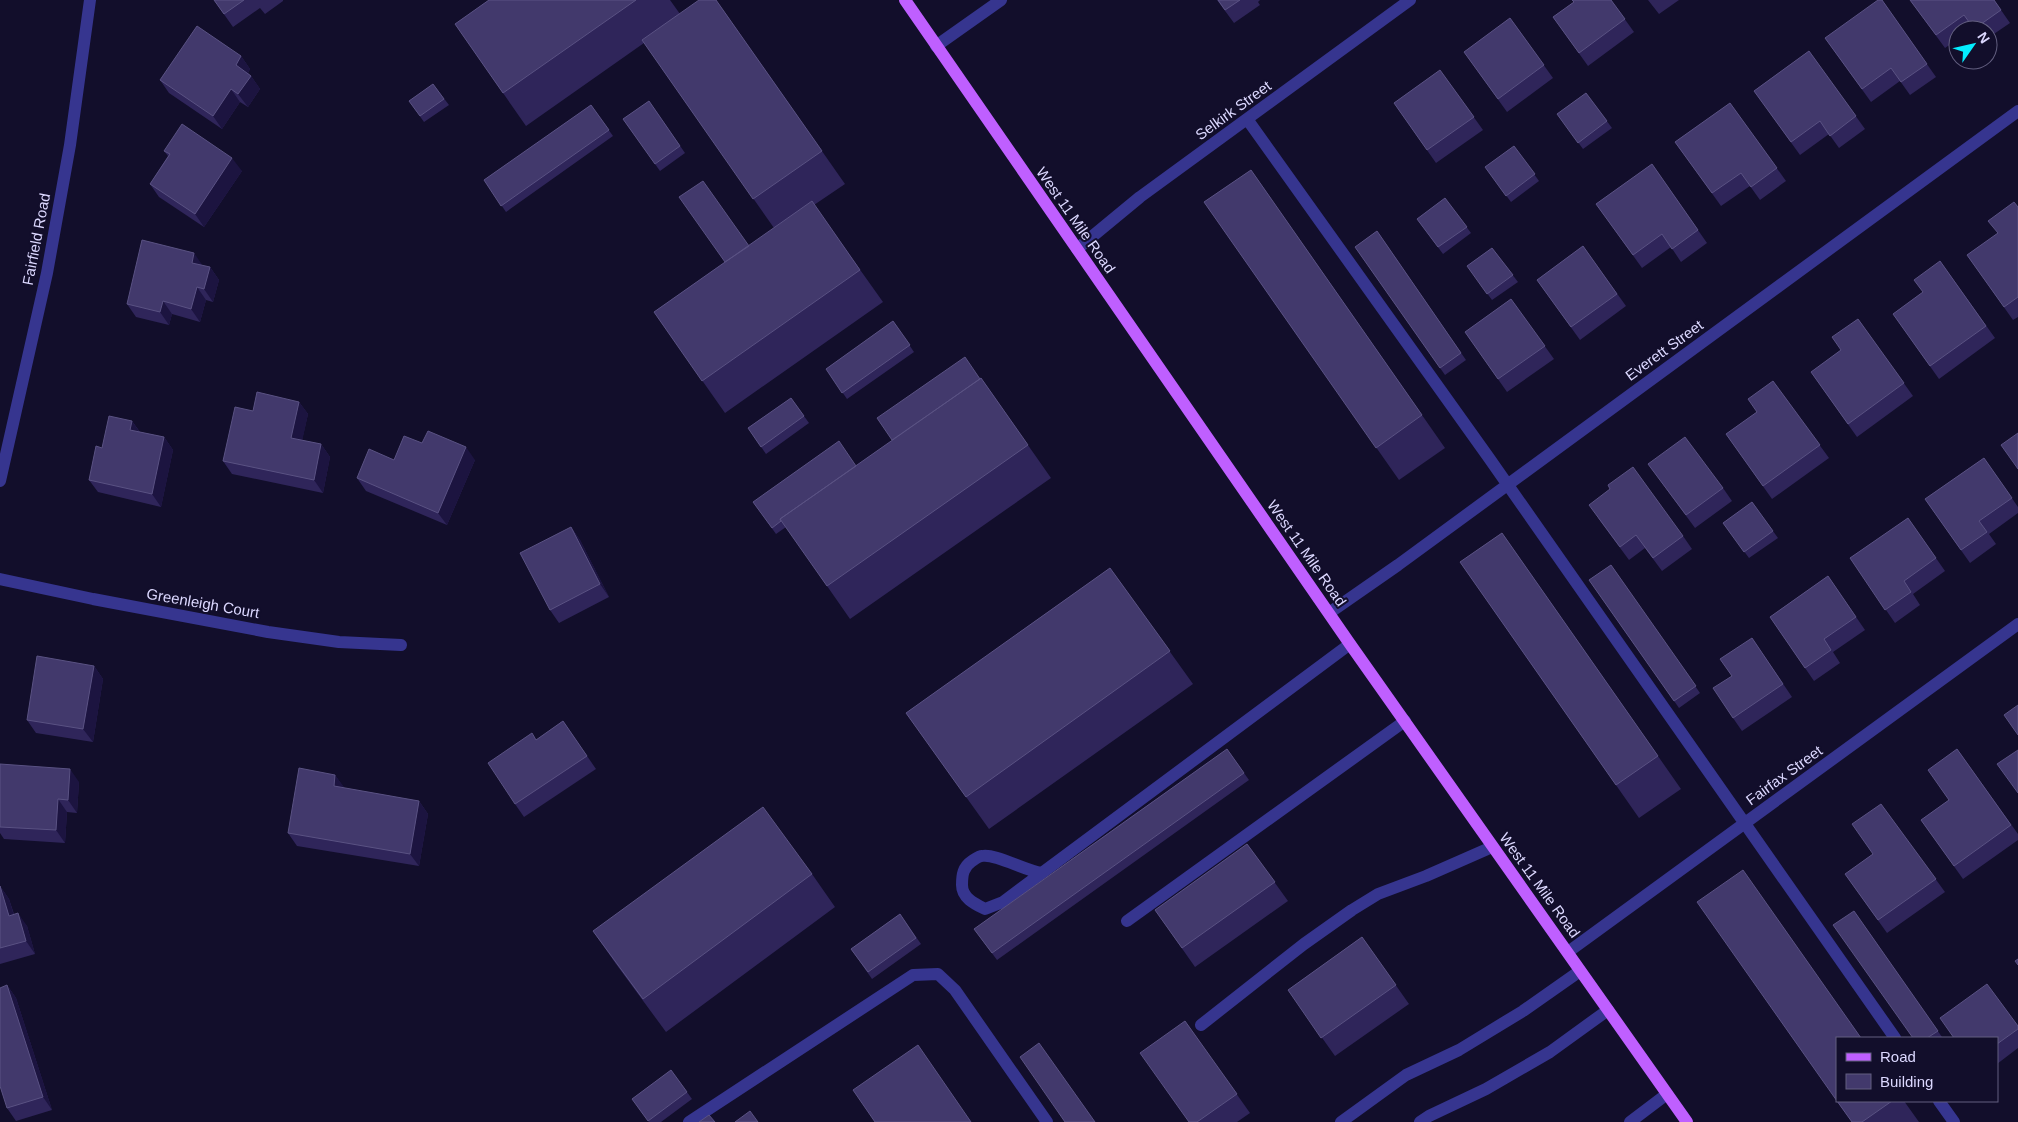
<svg xmlns="http://www.w3.org/2000/svg" width="2018" height="1122" viewBox="0 0 2018 1122" font-family="Arial,sans-serif">
  <style>
    .lines { fill: none; stroke-linecap: round; stroke-linejoin: round }
    .minor { stroke: #36358f; stroke-width: 12 }
    .major { stroke: #bf5fff; stroke-width: 12 }
    .wall { fill: #2f255a }
    .shaded-wall { fill: #1c1440 }
    .building { fill: #42396c; stroke: #5a5283 }
    .labels { text-anchor: middle; dominant-baseline: central; stroke-width: 4; stroke-linejoin: round; paint-order: stroke }
    .street-label { font-size: 15px; fill: #dcd8ff; stroke: #120e2b }
  </style>
  <rect width="100%" height="100%" fill="#120e2b"/>
  <g class="lines">
    <path class="minor" d="M 936,46 L 1001,0
      M 1247,119 L 1489,458 L 1895,1038
      M 1077,249 L 1140,197 L 1410,0
      M 0,481 L 47,273 L 70,145 L 90,0
      M 0,579 L 93,599 L 268,632 L 339,642 L 401,645
      M 1329,613 L 1398,565 L 2018,111
      M 1042,873 C 1025,871 995,853 982,856 C 979,856 975,859 972,861 C 963,867 962,875 962,885 C 962,898 975,904 985,909 L 1003,902 L 1350,644
      M 1127,921 L 1405,721
      M 1568,952 L 2018,624
      M 1201,1025 L 1304,944 L 1352,910 L 1378,894 L 1426,876 L 1492,847
      M 1939,1101 L 1954,1122
      M 689,1122 L 913,975 L 938,974 L 955,990 L 1047,1122
      M 1341,1122 L 1406,1075 L 1459,1050 L 1523,1011 L 1580,971
      M 1420,1122 L 1429,1116 L 1486,1089 L 1550,1052 L 1608,1010
      M 1630,1122 L 1667,1094"/>
    <path class="major" d="M 905,0 L 1350,644 L 1687,1122"/>
  </g>
  <path class="wall" d="M 214,0 L 283,0 L 283,1 L 265,14 L 260,8 L 233,27 Z
    M 489,0 L 670,0 L 680,14 L 716,0 L 845,184 L 814,205 L 883,302 L 725,413 L 654,312 L 774,228 L 644,43 L 526,126 L 455,24 Z
    M 1217,0 L 1260,0 L 1258,2 L 1260,5 L 1234,23 Z
    M 1611,0 L 1634,32 L 1588,66 L 1553,17 L 1574,2 Z
    M 1648,0 L 1679,0 L 1659,14 Z
    M 1882,0 L 1936,77 L 1910,95 L 1900,81 L 1871,102 L 1825,38 Z
    M 1910,0 L 1994,0 L 2010,23 L 1988,38 L 1988,30 L 1975,30 L 1973,28 L 1970,30 L 1958,30 L 1958,39 L 1945,48 Z
    M 1510,18 L 1553,78 L 1507,112 L 1464,52 Z
    M 1809,51 L 1865,129 L 1839,148 L 1829,134 L 1800,155 L 1754,91 Z
    M 241,56 L 250,69 L 248,73 L 251,76 L 260,89 L 248,107 L 240,102 L 222,129 L 169,93 L 160,80 Z
    M 1440,70 L 1483,130 L 1436,163 L 1394,103 Z
    M 433,84 L 449,105 L 424,122 L 409,101 Z
    M 1586,93 L 1612,128 L 1583,149 L 1557,114 Z
    M 649,101 L 685,153 L 660,171 L 623,119 Z
    M 1730,103 L 1786,181 L 1760,200 L 1750,186 L 1721,206 L 1675,142 Z
    M 591,105 L 613,136 L 506,212 L 484,180 Z
    M 1514,146 L 1539,181 L 1511,202 L 1485,167 Z
    M 164,151 L 242,171 L 204,227 L 159,197 L 150,184 L 168,156 Z
    M 1652,164 L 1707,243 L 1681,262 L 1671,247 L 1642,268 L 1596,204 Z
    M 1251,170 L 1445,448 L 1399,480 L 1204,202 Z
    M 1445,198 L 1471,233 L 1443,254 L 1417,219 Z
    M 2018,207 L 2018,317 L 2013,320 L 1967,255 L 1997,234 Z
    M 1377,231 L 1466,360 L 1445,375 L 1355,247 Z
    M 1583,246 L 1626,306 L 1580,340 L 1537,280 Z
    M 1492,248 L 1518,282 L 1492,300 L 1467,266 Z
    M 1940,261 L 1995,338 L 1939,379 L 1893,314 L 1923,292 Z
    M 203,266 L 210,267 L 219,280 L 213,302 L 206,300 L 200,322 L 172,314 L 169,325 L 136,317 L 127,304 Z
    M 1511,299 L 1554,359 L 1507,392 L 1465,332 Z
    M 1858,319 L 1913,396 L 1857,437 L 1811,372 L 1841,350 Z
    M 893,321 L 914,352 L 847,399 L 826,369 Z
    M 981,378 L 1051,478 L 850,619 L 786,527 L 776,534 L 753,502 L 856,466 Z
    M 1773,381 L 1829,458 L 1772,499 L 1726,434 L 1757,412 Z
    M 791,398 L 809,423 L 766,454 L 748,428 Z
    M 299,402 L 308,414 L 302,440 L 321,444 L 330,457 L 323,493 L 232,474 L 223,461 L 253,411 Z
    M 132,421 L 140,432 L 164,437 L 173,450 L 161,507 L 98,492 L 89,480 L 102,448 Z
    M 1984,458 L 2018,507 L 2018,513 L 1989,534 L 1996,544 L 1970,563 L 1925,499 Z
    M 394,460 L 475,460 L 447,525 L 366,491 L 357,478 Z
    M 1648,464 L 1723,488 L 1732,501 L 1695,528 Z
    M 1752,502 L 1778,538 L 1749,558 L 1723,523 Z
    M 1598,518 L 1683,536 L 1692,549 L 1662,571 L 1645,548 L 1629,560 Z
    M 1908,518 L 1945,571 L 1913,594 L 1920,605 L 1895,623 L 1850,558 Z
    M 571,527 L 580,540 L 609,597 L 559,623 L 550,610 Z
    M 1502,533 L 1681,789 L 1639,818 L 1460,562 Z
    M 1611,565 L 1700,693 L 1679,708 L 1589,580 Z
    M 1110,568 L 1193,684 L 989,829 L 906,713 Z
    M 1828,576 L 1865,630 L 1833,652 L 1840,663 L 1814,681 L 1770,617 Z
    M 1752,638 L 1792,697 L 1742,731 L 1733,718 L 1732,676 Z
    M 94,666 L 103,679 L 93,742 L 36,733 L 27,720 Z
    M 563,721 L 596,769 L 524,817 L 515,804 L 536,740 Z
    M 1227,749 L 1249,780 L 997,960 L 974,929 Z
    M 1957,749 L 2018,834 L 2018,840 L 1963,879 L 1921,820 L 1949,800 Z
    M 0,768 L 79,782 L 77,813 L 67,812 L 65,843 L 4,839 L 0,833 Z
    M 335,775 L 344,788 L 419,801 L 428,814 L 419,866 L 297,846 L 288,833 Z
    M 1881,804 L 1945,892 L 1887,933 L 1845,874 L 1873,854 Z
    M 1247,844 L 1288,901 L 1195,967 L 1155,910 Z
    M 812,874 L 835,907 L 666,1032 L 616,964 L 593,931 Z
    M 0,886 L 9,899 L 14,914 L 27,926 L 35,954 L 0,964 Z
    M 1854,911 L 1942,1037 L 1941,1038 L 1913,1038 Z
    M 900,914 L 921,944 L 872,979 L 851,949 Z
    M 1362,937 L 1409,1004 L 1335,1056 L 1288,990 Z
    M 7,985 L 16,998 L 52,1110 L 16,1121 L 7,1108 Z
    M 1185,1021 L 1250,1113 L 1237,1122 L 1189,1122 Z
    M 2018,1026 L 2018,1048 L 1997,1064 L 1997,1038 Z
    M 671,1070 L 692,1099 L 661,1122 L 649,1122 L 632,1099 Z
    M 1837,1101 L 1904,1101 L 1919,1122 L 1852,1122 Z"/>
  <path class="shaded-wall" d="M 241,56 L 250,69 L 245,78 L 236,65 Z
    M 251,76 L 260,89 L 248,107 L 238,94 Z
    M 231,89 L 240,102 L 222,129 L 213,116 Z
    M 232,158 L 242,171 L 204,227 L 195,214 Z
    M 194,253 L 203,266 L 192,263 Z
    M 210,267 L 219,280 L 213,302 L 204,289 Z
    M 197,287 L 206,300 L 200,322 L 191,309 Z
    M 163,301 L 172,314 L 169,325 L 160,312 Z
    M 299,402 L 308,414 L 300,451 L 291,438 Z
    M 132,421 L 141,434 L 130,430 Z
    M 164,437 L 173,450 L 161,507 L 152,494 Z
    M 321,444 L 330,457 L 323,493 L 314,480 Z
    M 466,447 L 475,460 L 447,525 L 438,513 Z
    M 571,527 L 580,540 L 609,597 L 600,584 Z
    M 94,666 L 103,679 L 93,742 L 83,729 Z
    M 70,769 L 79,782 L 77,813 L 68,800 Z
    M 335,775 L 344,787 L 343,799 L 334,786 Z
    M 58,799 L 67,812 L 65,843 L 56,830 Z
    M 419,801 L 428,814 L 419,866 L 410,854 Z
    M 0,886 L 9,899 L 18,929 L 9,916 Z
    M 18,913 L 27,926 L 35,954 L 26,941 Z
    M 7,985 L 16,998 L 52,1110 L 43,1097 Z"/>
  <path class="building" d="M 214,0 L 244,0 L 224,14 Z
    M 489,0 L 636,0 L 503,93 L 455,24 Z
    M 699,0 L 716,0 L 822,151 L 753,199 L 642,40 Z
    M 1218,0 L 1240,0 L 1225,10 Z
    M 1572,0 L 1611,0 L 1625,19 L 1579,53 L 1553,17 L 1574,2 Z
    M 1878,0 L 1882,0 L 1927,64 L 1901,82 L 1891,68 L 1862,89 L 1825,38 Z
    M 1910,0 L 1994,0 L 2001,10 L 1974,29 L 1964,15 L 1936,35 Z
    M 1510,18 L 1544,65 L 1498,99 L 1464,52 Z
    M 197,26 L 241,56 L 236,65 L 251,76 L 238,94 L 231,89 L 213,116 L 160,80 Z
    M 1809,51 L 1856,116 L 1830,136 L 1820,121 L 1791,142 L 1754,91 Z
    M 1440,70 L 1474,117 L 1427,150 L 1394,103 Z
    M 433,84 L 444,99 L 420,116 L 409,101 Z
    M 1586,93 L 1607,121 L 1578,143 L 1557,114 Z
    M 649,101 L 680,146 L 655,164 L 623,119 Z
    M 1730,103 L 1777,168 L 1751,187 L 1741,173 L 1712,193 L 1675,142 Z
    M 591,105 L 609,130 L 501,206 L 484,180 Z
    M 182,124 L 232,158 L 195,214 L 150,184 L 170,154 L 164,151 Z
    M 1514,146 L 1535,174 L 1506,196 L 1485,167 Z
    M 1652,164 L 1698,230 L 1672,249 L 1662,234 L 1633,255 L 1596,204 Z
    M 1251,170 L 1422,415 L 1376,448 L 1204,202 Z
    M 703,181 L 749,246 L 725,262 L 679,197 Z
    M 1445,198 L 1467,227 L 1438,247 L 1417,219 Z
    M 812,201 L 860,270 L 702,381 L 654,312 Z
    M 2014,202 L 2018,207 L 2018,297 L 2004,307 L 1967,255 L 1998,233 L 1988,221 Z
    M 1377,231 L 1461,353 L 1440,368 L 1355,247 Z
    M 142,240 L 194,253 L 192,263 L 210,267 L 204,289 L 197,287 L 191,309 L 163,301 L 160,312 L 127,304 Z
    M 1583,246 L 1617,294 L 1571,327 L 1537,280 Z
    M 1492,248 L 1513,275 L 1487,294 L 1467,266 Z
    M 1940,261 L 1986,326 L 1930,366 L 1893,314 L 1923,292 L 1914,280 Z
    M 1511,299 L 1545,346 L 1498,379 L 1465,332 Z
    M 1858,319 L 1904,383 L 1848,424 L 1811,372 L 1841,350 L 1832,337 Z
    M 893,321 L 910,345 L 842,393 L 826,369 Z
    M 965,357 L 980,379 L 892,440 L 877,418 Z
    M 981,378 L 1028,445 L 827,586 L 780,519 Z
    M 1773,381 L 1820,445 L 1763,486 L 1726,434 L 1757,412 L 1748,399 Z
    M 257,392 L 299,402 L 291,438 L 321,444 L 314,480 L 223,461 L 235,407 L 253,411 Z
    M 791,398 L 804,416 L 761,447 L 748,428 Z
    M 109,416 L 132,421 L 130,430 L 164,437 L 152,494 L 89,480 L 96,446 L 102,448 Z
    M 428,431 L 466,447 L 438,513 L 357,478 L 369,449 L 394,460 L 404,436 L 422,443 Z
    M 2018,433 L 2018,469 L 2001,445 Z
    M 1685,437 L 1723,488 L 1686,515 L 1648,464 Z
    M 839,441 L 856,466 L 780,519 L 781,521 L 772,528 L 753,502 Z
    M 1984,458 L 2012,498 L 1979,521 L 1987,532 L 1961,550 L 1925,499 Z
    M 1633,467 L 1683,536 L 1653,558 L 1636,535 L 1620,547 L 1589,505 L 1610,489 L 1608,485 Z
    M 1752,502 L 1773,531 L 1744,552 L 1723,523 Z
    M 1908,518 L 1936,558 L 1904,581 L 1911,592 L 1885,610 L 1850,558 Z
    M 571,527 L 600,584 L 550,610 L 520,553 Z
    M 1502,533 L 1658,756 L 1616,785 L 1460,562 Z
    M 1611,565 L 1696,686 L 1674,701 L 1589,580 Z
    M 1110,568 L 1170,651 L 966,797 L 906,713 Z
    M 1828,576 L 1856,617 L 1824,639 L 1831,650 L 1805,668 L 1770,617 Z
    M 1752,638 L 1783,684 L 1733,718 L 1713,688 L 1732,676 L 1720,659 Z
    M 37,656 L 94,666 L 83,729 L 27,720 Z
    M 2018,705 L 2018,735 L 2004,715 Z
    M 563,721 L 587,756 L 515,804 L 488,763 L 532,733 L 536,740 Z
    M 1227,749 L 1244,773 L 992,953 L 974,929 Z
    M 1957,749 L 2011,825 L 1954,866 L 1921,820 L 1949,800 L 1928,770 Z
    M 2018,750 L 2018,793 L 1997,764 Z
    M 0,764 L 70,769 L 68,800 L 58,799 L 56,830 L 0,827 Z
    M 299,768 L 335,775 L 334,786 L 419,801 L 410,854 L 288,833 Z
    M 1881,804 L 1936,879 L 1878,920 L 1845,874 L 1873,854 L 1852,824 Z
    M 763,807 L 812,874 L 643,999 L 593,931 Z
    M 1247,844 L 1275,882 L 1182,948 L 1155,910 Z
    M 1743,870 L 1861,1038 L 1837,1038 L 1837,1101 L 1697,902 Z
    M 0,886 L 9,916 L 18,913 L 26,941 L 0,948 Z
    M 1854,911 L 1938,1031 L 1927,1038 L 1913,1038 L 1833,925 Z
    M 900,914 L 916,938 L 868,972 L 851,949 Z
    M 1362,937 L 1396,985 L 1321,1038 L 1288,990 Z
    M 2018,959 L 2018,965 L 2015,961 Z
    M 1987,984 L 2018,1026 L 2018,1029 L 1997,1044 L 1997,1038 L 1954,1038 L 1940,1018 Z
    M 7,985 L 43,1097 L 7,1108 L 0,1086 L 0,988 Z
    M 1185,1021 L 1237,1094 L 1197,1122 L 1189,1122 L 1140,1053 Z
    M 1039,1043 L 1095,1122 L 1065,1122 L 1020,1057 Z
    M 918,1045 L 971,1122 L 875,1122 L 853,1090 Z
    M 671,1070 L 687,1092 L 648,1121 L 632,1099 Z
    M 1837,1101 L 1892,1101 L 1862,1122 L 1852,1122 Z
    M 750,1111 L 758,1122 L 735,1122 Z
    M 709,1115 L 715,1122 L 699,1122 Z"/>
  <g class="labels">
    <g class="street-label">
      <text transform="translate(1233 110) rotate(-36)">Selkirk Street</text>
      <text transform="translate(1076 220) rotate(55)">West 11 Mile Road</text>
      <text transform="translate(36 239) rotate(-79)">Fairfield Road</text>
      <text transform="translate(1664 350) rotate(-36)">Everett Street</text>
      <text transform="translate(1307 553) rotate(55)">West 11 Mile Road</text>
      <text transform="translate(203 603) rotate(10)">Greenleigh Court</text>
      <text transform="translate(1784 775) rotate(-36)">Fairfax Street</text>
      <text transform="translate(1540 885) rotate(54)">West 11 Mile Road</text>
    </g>
  </g>
  <rect x="1836" y="1037" width="162" height="65" fill="#120e2b" stroke="#635f80"/>
  <rect x="1846" y="1053" width="25" height="8" fill="#bf5fff" stroke="#635f80"/>
  <text x="1880" y="1062" font-size="15" fill="#dcd8ff">Road</text>
  <rect x="1846" y="1074" width="25" height="15" fill="#42396c" stroke="#635f80"/>
  <text x="1880" y="1087" font-size="15" fill="#dcd8ff">Building</text>
  <g transform="translate(1973 45) rotate(56)"><circle r="24" fill="#120e2b" stroke="#635f80"/>
  <path d="M0-4L9 19L0 12L-9 19Z" fill="#04edff"/>
  <text y="-8" font-size="14" font-weight="bold" text-anchor="middle" fill="#dcd8ff">N</text>
  </g>
</svg>
